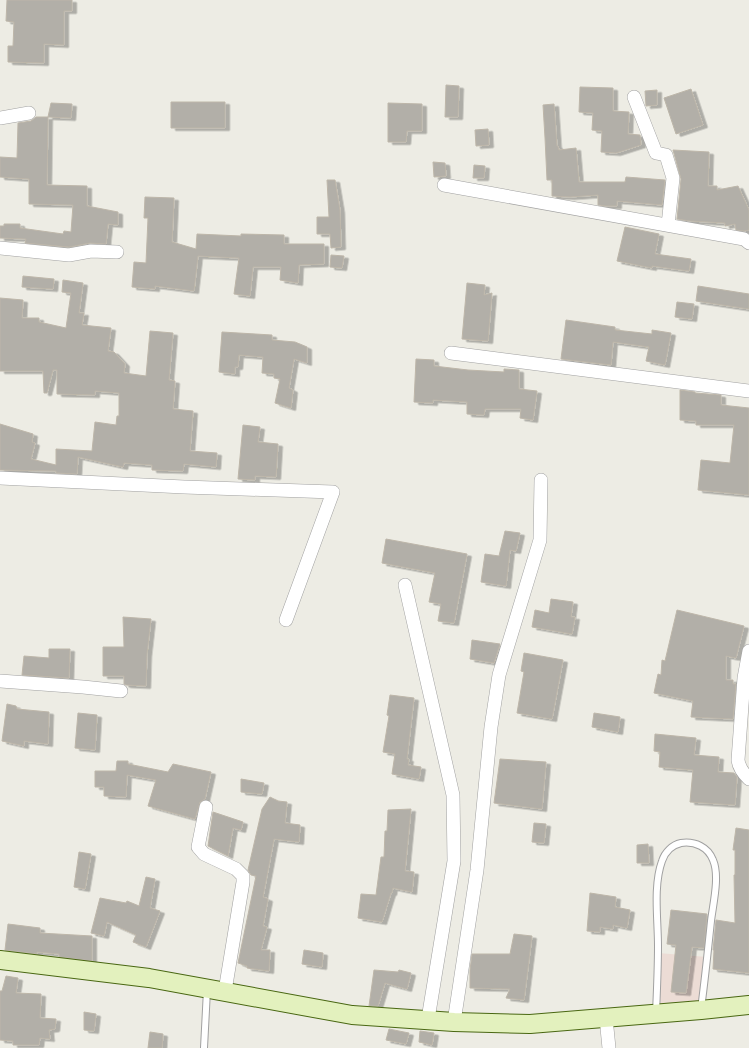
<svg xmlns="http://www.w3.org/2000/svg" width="749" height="1048" viewBox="0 0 749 1048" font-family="Signika,sans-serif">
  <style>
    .commercial { fill: #ecdcd5 }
    .building { fill: #b2afa8; stroke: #bdb6a9; filter: url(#shadow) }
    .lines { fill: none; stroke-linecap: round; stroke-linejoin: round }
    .service-casing { stroke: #a1a1a1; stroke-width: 8 }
    .minor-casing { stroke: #a1a1a1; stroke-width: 14 }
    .secondary-casing { stroke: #496712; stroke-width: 20 }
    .service { stroke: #fff; stroke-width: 6 }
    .minor { stroke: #fff; stroke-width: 13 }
    .secondary { stroke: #e3f1be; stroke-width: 18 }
  </style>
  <defs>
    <filter id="shadow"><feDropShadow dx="4.5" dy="2.5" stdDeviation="0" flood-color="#0004"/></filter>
  </defs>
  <rect width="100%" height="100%" fill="#edece4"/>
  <path class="commercial" d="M 658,953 L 707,957 L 701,1010 L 656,1014 Z"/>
  <path class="building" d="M 7,0 L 72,0 L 72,11 L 64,11 L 64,45 L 44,44 L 44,63 L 8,62 L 8,46 L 13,46 L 14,22 L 6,21 Z
    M 446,85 L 459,86 L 458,117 L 445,117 Z
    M 580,87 L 613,88 L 613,111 L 629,112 L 628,134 L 640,135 L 641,145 L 616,153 L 601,152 L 602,131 L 592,130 L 593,113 L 579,112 Z
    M 691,89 L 703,125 L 676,134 L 664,98 Z
    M 657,90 L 657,105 L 646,106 L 645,91 Z
    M 171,102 L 225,102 L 225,128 L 171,128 Z
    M 51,103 L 72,104 L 71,118 L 48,117 Z
    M 388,103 L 422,104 L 422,131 L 407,131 L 406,142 L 388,142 Z
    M 554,104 L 557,146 L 558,146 L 559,150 L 576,148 L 579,182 L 625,182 L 626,177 L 665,180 L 662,205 L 617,201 L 617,206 L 606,206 L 598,205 L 598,195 L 570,197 L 552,196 L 552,180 L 547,180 L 545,138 L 543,105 Z
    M 36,117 L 48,117 L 47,185 L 87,186 L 87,206 L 118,212 L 118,225 L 108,224 L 106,244 L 90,243 L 69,247 L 25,243 L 26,239 L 0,238 L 0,226 L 4,226 L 4,224 L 20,224 L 20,228 L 63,234 L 64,231 L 71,232 L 73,205 L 29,204 L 29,179 L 0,177 L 0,157 L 17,158 L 18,123 L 31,121 Z
    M 488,129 L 489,145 L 476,146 L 475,130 Z
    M 673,150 L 709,152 L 708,186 L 717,186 L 717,190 L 738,186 L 749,210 L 749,230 L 744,231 L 736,230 L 735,224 L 725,226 L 725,223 L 690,221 L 677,219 L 681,179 Z
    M 433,162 L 445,163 L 446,176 L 434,177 Z
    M 474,165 L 485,166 L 484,178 L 473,178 Z
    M 327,180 L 335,180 L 340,210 L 341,247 L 331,248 L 330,234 L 317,234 L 317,217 L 329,217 Z
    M 145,197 L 174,198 L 172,242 L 196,249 L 197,234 L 241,236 L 241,234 L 284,235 L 284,244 L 324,244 L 324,264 L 299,265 L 298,283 L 280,280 L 281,267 L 253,267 L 250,296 L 234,294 L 239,258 L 198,256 L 194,291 L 155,286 L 155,289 L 132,287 L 134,262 L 146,263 L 148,218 L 144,218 Z
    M 625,227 L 659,234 L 655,254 L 691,259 L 689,271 L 652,266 L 652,268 L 617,261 Z
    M 331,255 L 344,256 L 342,268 L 330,267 Z
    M 23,276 L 54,279 L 53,289 L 22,287 Z
    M 63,280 L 83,283 L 79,313 L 84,313 L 82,325 L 111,328 L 108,351 L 114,352 L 125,364 L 124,373 L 146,376 L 150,331 L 173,333 L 169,380 L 175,381 L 173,409 L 193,411 L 190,451 L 217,453 L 216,467 L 184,464 L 183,471 L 152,470 L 152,465 L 124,463 L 123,467 L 78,457 L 77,474 L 56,473 L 56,471 L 0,470 L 0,424 L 33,434 L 32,442 L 35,443 L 31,459 L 56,465 L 56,449 L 92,451 L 95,422 L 116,425 L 117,416 L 119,416 L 119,393 L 95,391 L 95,395 L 57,394 L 57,370 L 53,370 L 47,393 L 44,393 L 43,371 L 0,371 L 0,298 L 23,300 L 22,318 L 39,318 L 39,322 L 66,328 L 71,293 L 62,292 Z
    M 467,283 L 485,285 L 484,295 L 492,293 L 488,341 L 462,339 Z
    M 698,286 L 749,294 L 749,309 L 696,301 Z
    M 677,302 L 694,304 L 692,319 L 675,317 Z
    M 566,320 L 615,327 L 615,330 L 652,334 L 652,330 L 671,333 L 665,365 L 646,361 L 649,347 L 613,342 L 611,365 L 561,359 Z
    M 222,332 L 272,335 L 272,340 L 295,342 L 307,347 L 307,363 L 294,359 L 289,388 L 293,390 L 291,408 L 275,403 L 280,379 L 274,378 L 274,374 L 262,373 L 263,357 L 239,355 L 238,367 L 235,367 L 235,374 L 219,372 Z
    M 416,359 L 434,360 L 434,366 L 468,370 L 504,372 L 504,369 L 519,370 L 519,389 L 537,391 L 533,420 L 520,418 L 521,409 L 485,409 L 484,415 L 467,414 L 467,402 L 433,400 L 433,403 L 414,402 Z
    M 680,390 L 695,392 L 695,393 L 721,395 L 721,405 L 749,408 L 749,495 L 698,490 L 701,460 L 730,463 L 734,425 L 696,425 L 696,421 L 680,420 Z
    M 243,425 L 260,427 L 258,442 L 278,444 L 276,477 L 255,476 L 255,480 L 238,479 Z
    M 505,531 L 520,533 L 516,551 L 510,550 L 506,586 L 481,582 L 485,554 L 499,556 Z
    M 386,539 L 467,554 L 454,623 L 438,621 L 441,604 L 429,602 L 435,573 L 382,563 Z
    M 551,599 L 573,602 L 571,617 L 575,617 L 572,634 L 532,627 L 535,610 L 549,613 Z
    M 677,610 L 744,626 L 736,658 L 726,656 L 726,680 L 733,680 L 733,684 L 736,684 L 733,719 L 691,717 L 693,701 L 654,693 L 658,674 L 661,675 L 662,660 L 665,661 Z
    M 123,617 L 151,619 L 147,654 L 146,686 L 126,685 L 124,684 L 124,676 L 103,676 L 103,647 L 124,647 Z
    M 472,640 L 500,644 L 494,663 L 470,659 Z
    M 49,649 L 70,649 L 69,678 L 22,675 L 24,656 L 49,658 Z
    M 524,653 L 563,660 L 552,719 L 517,713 L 524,672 L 521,671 Z
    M 390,695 L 414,698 L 407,759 L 409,759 L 408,765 L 421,767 L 419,779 L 392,774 L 395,754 L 383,752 L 389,716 L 387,715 Z
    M 7,704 L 16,706 L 17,709 L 49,712 L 48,744 L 24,741 L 24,746 L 2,741 Z
    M 78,713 L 97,715 L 95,750 L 75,748 Z
    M 594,713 L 620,717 L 618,732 L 592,727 Z
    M 655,734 L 696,738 L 694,755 L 719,757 L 718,772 L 734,773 L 737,777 L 735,805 L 690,802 L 693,770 L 659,767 L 660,752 L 654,751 Z
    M 500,759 L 546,762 L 542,809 L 494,803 Z
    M 117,761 L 128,761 L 128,764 L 168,772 L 173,764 L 211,772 L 205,799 L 200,802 L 195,819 L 148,806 L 156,780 L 127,775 L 126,797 L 104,796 L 104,787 L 95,787 L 95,771 L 116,771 Z
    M 241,779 L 264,783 L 262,794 L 241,792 Z
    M 270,797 L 278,801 L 287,802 L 285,823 L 300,825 L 299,842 L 274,839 L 263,897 L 268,899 L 263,926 L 267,927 L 261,950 L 270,950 L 269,971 L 247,968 L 247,966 L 238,963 L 256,876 L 251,875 L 248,870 L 262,809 Z
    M 411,809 L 405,871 L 414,872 L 412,892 L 393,888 L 392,893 L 391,893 L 382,922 L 358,918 L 361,894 L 376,895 L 381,857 L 384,857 L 385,831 L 387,831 L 388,810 Z
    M 213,812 L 243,822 L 241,830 L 233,828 L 228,856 L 208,846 Z
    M 534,823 L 546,824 L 544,843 L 532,842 Z
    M 736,828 L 749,830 L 749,973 L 713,969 L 714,950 L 713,950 L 716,920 L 735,923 L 734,875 L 735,875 L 735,850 L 733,850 Z
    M 648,844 L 649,863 L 637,863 L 637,845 Z
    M 79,852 L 91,854 L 85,889 L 74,887 Z
    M 146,877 L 155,879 L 150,908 L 160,911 L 146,947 L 133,942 L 136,935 L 107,922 L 104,936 L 91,933 L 100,898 L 126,903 L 127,901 L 139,906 Z
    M 590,893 L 616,897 L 615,907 L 630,910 L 627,928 L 613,925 L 613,929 L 600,927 L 600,932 L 587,931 Z
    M 671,910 L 707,914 L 704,948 L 692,947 L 686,993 L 671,992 L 676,945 L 667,944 Z
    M 8,924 L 40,928 L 40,933 L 92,936 L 92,961 L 59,957 L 59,954 L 37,952 L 37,954 L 5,950 Z
    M 514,934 L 532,936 L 524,1000 L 506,998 L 510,989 L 470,988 L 470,970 L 472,954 L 510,954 Z
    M 304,950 L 323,953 L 322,967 L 302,964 Z
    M 374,970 L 398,972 L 399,970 L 411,973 L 407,989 L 385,983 L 378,1006 L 369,1006 Z
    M 6,976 L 18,978 L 16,993 L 41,994 L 40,1018 L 56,1019 L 55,1029 L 49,1030 L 50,1039 L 40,1038 L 39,1045 L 13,1045 L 13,1041 L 0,1040 L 0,991 L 2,991 Z
    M 84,1012 L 96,1014 L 94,1031 L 84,1030 Z
    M 389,1029 L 409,1033 L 406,1044 L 386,1040 Z
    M 420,1031 L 434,1033 L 432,1045 L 419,1042 Z
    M 150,1032 L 163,1034 L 162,1048 L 148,1048 Z"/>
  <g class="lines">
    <defs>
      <path id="service" d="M 656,1013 C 657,990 658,968 658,946 C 658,919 653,886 662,861 C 665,852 672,845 681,843 C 695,841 708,847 713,860 C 720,876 713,904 711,921 C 708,950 705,979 701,1009
        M 204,1048 L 207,990"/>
      <path id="minor" d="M 634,97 L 656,153 L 666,155 L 673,178 L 668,225
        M 0,118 L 29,113
        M 444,185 L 744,239 L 749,243
        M 0,248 L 69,255 L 91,251 L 117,252
        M 451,353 L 749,391
        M 0,478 L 184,487 L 333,492 L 286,620
        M 405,585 L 453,795 L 454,861 L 428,1019
        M 749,651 L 744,678 L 738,760 C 739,768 743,773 749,779
        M 0,681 L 83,687 L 121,691
        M 206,807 L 198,847 L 204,854 L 236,869 L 243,876 L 243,882 L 225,991
        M 606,1018 L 609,1048
        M 454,1022 L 477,870 L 491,727 L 499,675 L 540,540 L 541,480"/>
      <path id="secondary" d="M 0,960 L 149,978 L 352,1015 L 454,1022 L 530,1024 L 701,1010 L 749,1005"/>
    </defs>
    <use href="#service" class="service-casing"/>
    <use href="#minor" class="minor-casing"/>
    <use href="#secondary" class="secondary-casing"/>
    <use href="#service" class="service"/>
    <use href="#minor" class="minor"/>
    <use href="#secondary" class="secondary"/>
  </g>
</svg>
